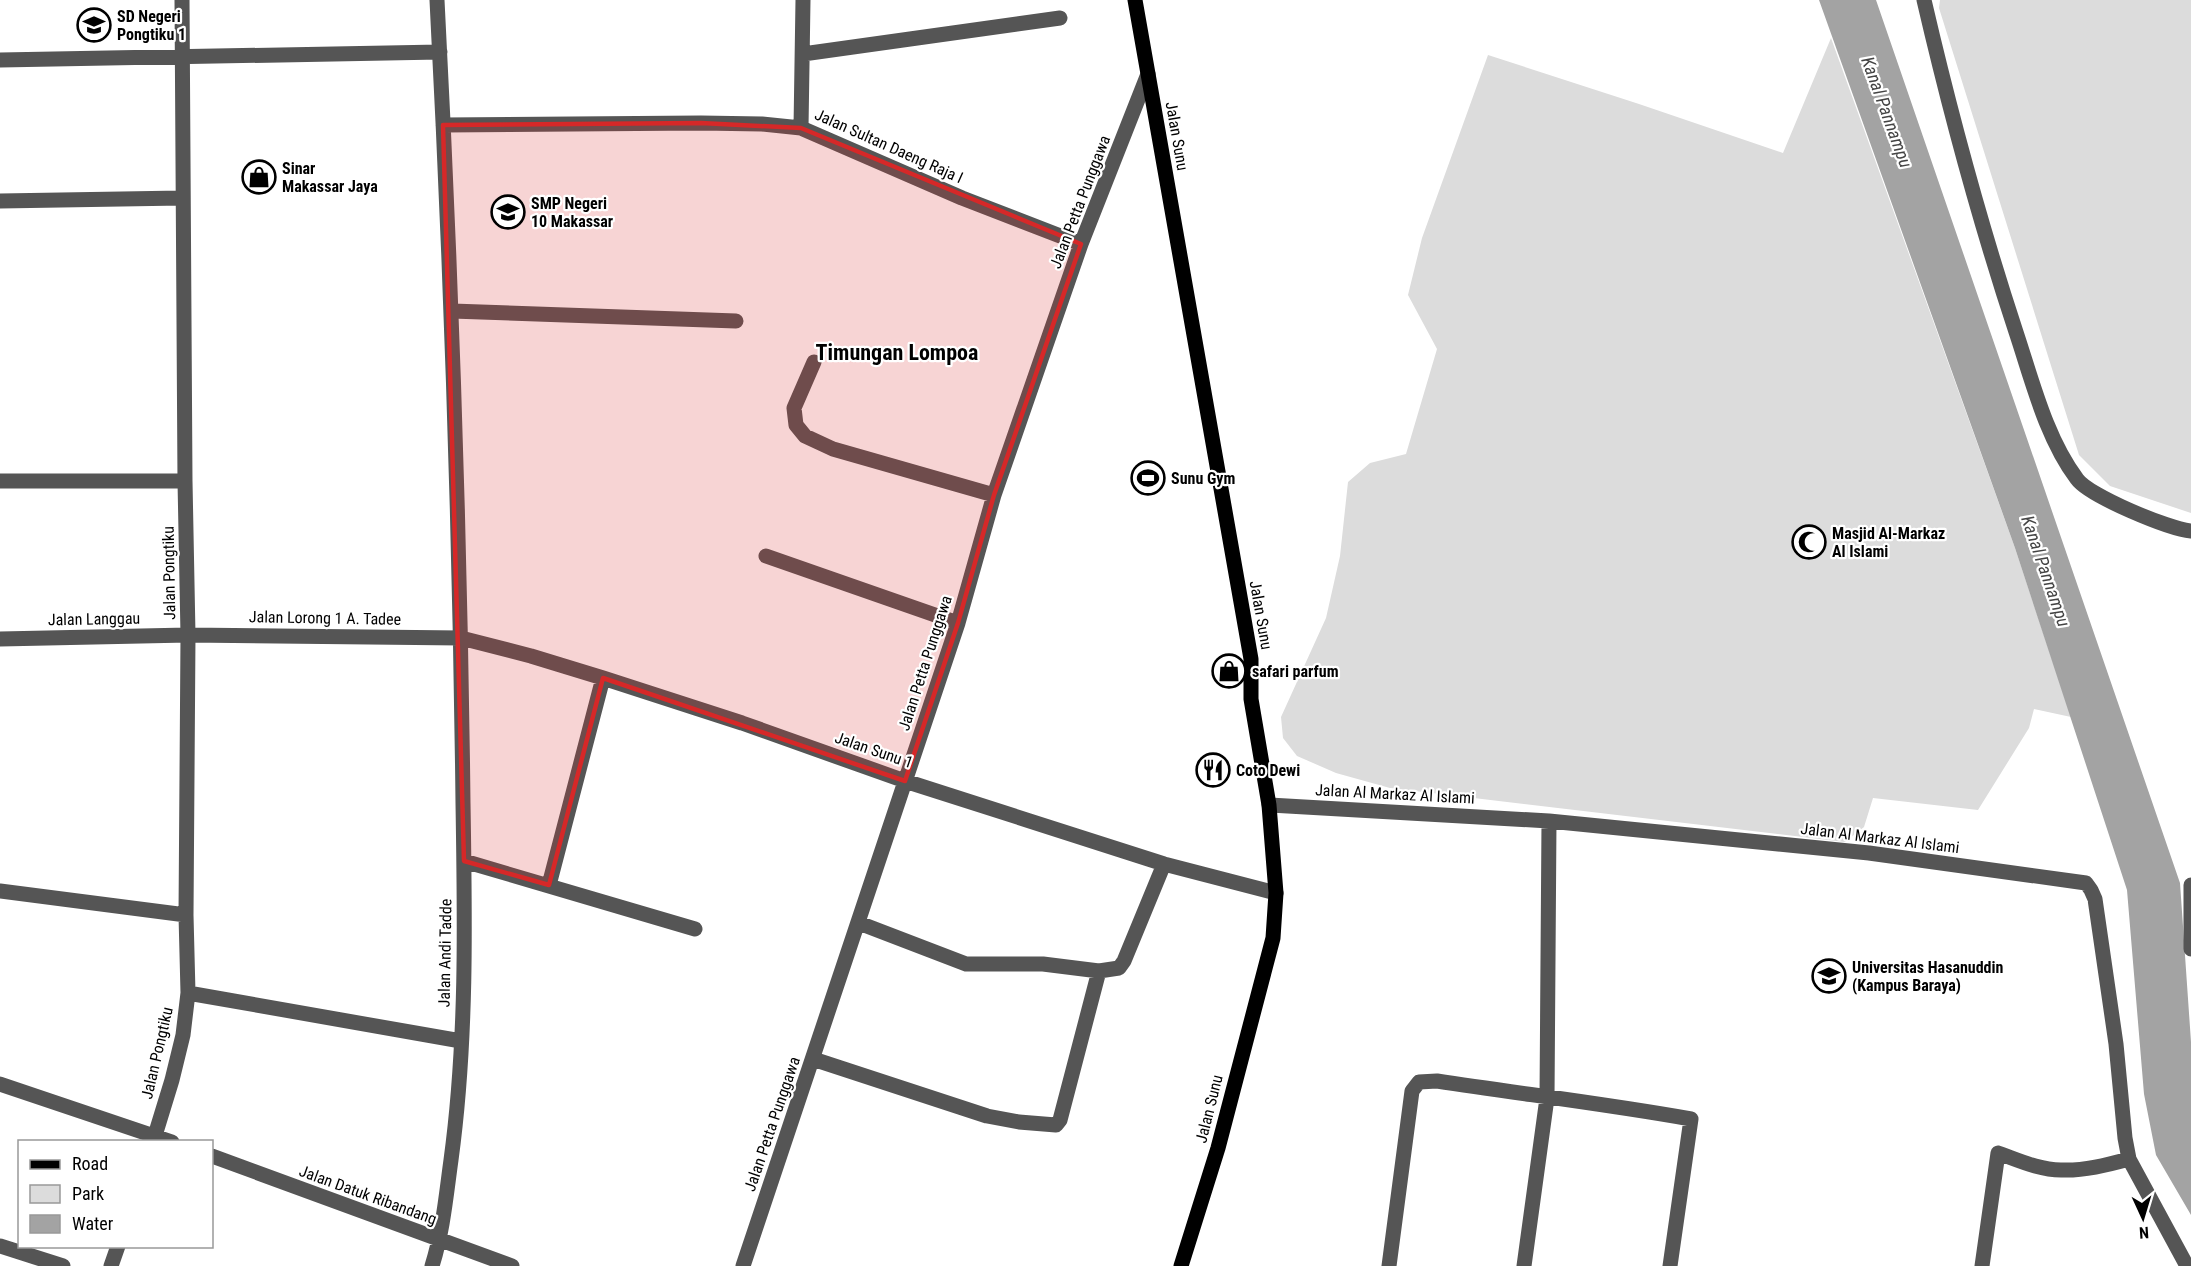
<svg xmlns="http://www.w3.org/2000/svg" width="2191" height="1266" viewBox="0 0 2191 1266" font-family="'Roboto Condensed',sans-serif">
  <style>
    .green { fill: #dcdcdc }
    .water { fill: #a3a3a3 }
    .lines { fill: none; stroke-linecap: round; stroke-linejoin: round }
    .minor { stroke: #555; stroke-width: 15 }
    .major { stroke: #000; stroke-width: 15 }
    .marked { fill: #d62828; fill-opacity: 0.2; stroke: #d62828; stroke-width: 4.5; stroke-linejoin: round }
    .labels { text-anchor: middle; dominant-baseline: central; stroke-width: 4.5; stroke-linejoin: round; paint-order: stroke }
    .poi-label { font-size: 16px; font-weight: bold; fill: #000; stroke: #fff; text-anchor: start }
    .street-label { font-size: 16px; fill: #000; stroke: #fff }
    .water-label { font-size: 18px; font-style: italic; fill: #444; stroke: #fff }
    .district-label { font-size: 22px; font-weight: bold; fill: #000; stroke: #fff }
  </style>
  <rect width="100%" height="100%" fill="#fff"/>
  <path class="green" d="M 1940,0 L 2191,0 L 2191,513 L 2110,486 L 2079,455 L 1939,8 Z
    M 1831,38 L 2015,548 L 2071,717 L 2034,709 L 2029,728 L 1978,810 L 1873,798 L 1864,827 L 1845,842 L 1390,788 L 1336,773 L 1297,756 L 1283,738 L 1281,717 L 1326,618 L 1340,556 L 1348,482 L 1370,463 L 1406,454 L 1437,349 L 1408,295 L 1422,238 L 1488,55 L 1639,104 L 1783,153 Z"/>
  <path class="water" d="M 1819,0 L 1876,0 L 2180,883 L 2191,1042 L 2191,1215 L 2156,1155 L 2144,1094 L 2127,890 L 2015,548 Z"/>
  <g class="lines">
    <path class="minor" d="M 803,0 L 801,128 L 962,198 L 1081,244
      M 1924,0 C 1950,112 1980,223 2016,332 C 2032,380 2046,438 2077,479 C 2089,496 2169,529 2191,531
      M 803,54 L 1060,18
      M 0,60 L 440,52
      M 443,125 L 701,123 L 762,124 L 801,128
      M 0,201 L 182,198
      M 452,311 L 736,321
      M 814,362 L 794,408 L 796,425 L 805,436 L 833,449 L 994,495
      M 0,481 L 185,481
      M 766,556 L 958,623
      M 0,639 L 188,635 L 461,638 L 531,656 L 603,678 L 742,723 L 905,781 L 1164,864 L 1276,893
      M 1269,805 L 1549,821 L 1869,853 L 2086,883 L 2091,890 L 2095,899 L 2116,1044 L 2125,1138 L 2129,1159 L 2187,1266
      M 464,861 L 695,929
      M 549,885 L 603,678
      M 2191,885 L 2191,949
      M 0,891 L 186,915
      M 859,923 L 966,964 L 1043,964 L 1099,971 L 1119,968 L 1124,961 L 1164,864
      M 188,993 L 461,1041
      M 813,1059 L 987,1116 L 1019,1122 L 1056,1125 L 1060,1120 L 1099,971
      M 0,1084 L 172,1142
      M 153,1142 L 172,1080 L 183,1035 L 188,993 L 186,915 L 188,635 L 185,481 L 182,0
      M 212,1156 L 512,1266
      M 0,1246 L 63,1266
      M 111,1266 L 118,1246
      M 432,1266 C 443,1231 446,1196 451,1160 C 467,1042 465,922 463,803 C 460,535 451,268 437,0
      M 743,1266 L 958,623 L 994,495 L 1081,244 L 1148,74
      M 1389,1266 L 1412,1091 L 1419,1082 L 1437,1081 C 1522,1094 1607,1104 1691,1119 L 1670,1266
      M 1524,1266 L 1547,1098 L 1549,821
      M 1982,1266 L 1998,1153 C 2018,1160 2039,1170 2061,1170 C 2084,1171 2107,1165 2129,1159"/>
    <path class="major" d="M 1135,0 L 1251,659 L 1251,699 L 1269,805 L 1276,893 L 1273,938 L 1218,1148 L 1181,1266"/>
  </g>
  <path class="marked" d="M 701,123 L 801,128 L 1081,244 L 994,495 L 958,623 L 905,781 L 603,678 L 549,885 L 464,861 L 443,125 Z"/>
  <defs>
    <symbol id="school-ring" viewBox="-11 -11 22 22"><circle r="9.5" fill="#fff" stroke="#000" stroke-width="1.5"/><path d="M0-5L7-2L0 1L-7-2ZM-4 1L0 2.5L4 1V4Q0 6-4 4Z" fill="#000"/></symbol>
    <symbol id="shop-ring" viewBox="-11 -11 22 22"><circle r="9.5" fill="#fff" stroke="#000" stroke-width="1.5"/><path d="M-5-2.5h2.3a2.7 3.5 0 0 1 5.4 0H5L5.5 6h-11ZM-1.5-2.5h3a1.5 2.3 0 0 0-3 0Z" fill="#000"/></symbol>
    <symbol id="stadium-ring" viewBox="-11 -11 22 22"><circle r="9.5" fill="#fff" stroke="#000" stroke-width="1.5"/><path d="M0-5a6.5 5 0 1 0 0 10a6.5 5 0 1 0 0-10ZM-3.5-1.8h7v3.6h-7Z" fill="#000"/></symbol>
    <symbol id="mosque-ring" viewBox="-11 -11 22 22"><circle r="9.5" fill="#fff" stroke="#000" stroke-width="1.5"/><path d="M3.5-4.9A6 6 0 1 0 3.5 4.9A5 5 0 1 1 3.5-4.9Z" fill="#000"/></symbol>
    <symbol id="restaurant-ring" viewBox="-11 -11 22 22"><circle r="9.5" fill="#fff" stroke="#000" stroke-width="1.5"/><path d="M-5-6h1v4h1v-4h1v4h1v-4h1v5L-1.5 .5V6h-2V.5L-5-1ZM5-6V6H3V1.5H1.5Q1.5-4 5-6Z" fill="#000"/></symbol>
    <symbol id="university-ring" viewBox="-11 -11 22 22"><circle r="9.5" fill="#fff" stroke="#000" stroke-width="1.5"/><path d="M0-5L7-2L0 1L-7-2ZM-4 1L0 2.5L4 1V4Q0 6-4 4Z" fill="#000"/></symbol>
  </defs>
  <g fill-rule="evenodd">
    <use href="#school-ring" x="75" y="6" width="38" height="38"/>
    <use href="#shop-ring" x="240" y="158" width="38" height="38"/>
    <use href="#school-ring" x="489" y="193" width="38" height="38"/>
    <use href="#stadium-ring" x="1129" y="459" width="38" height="38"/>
    <use href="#mosque-ring" x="1790" y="523" width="38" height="38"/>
    <use href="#shop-ring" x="1210" y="652" width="38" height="38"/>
    <use href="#restaurant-ring" x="1194" y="751" width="38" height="38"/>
    <use href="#university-ring" x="1810" y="957" width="38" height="38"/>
  </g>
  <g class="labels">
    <g class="poi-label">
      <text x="117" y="16">SD Negeri<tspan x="117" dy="18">Pongtiku 1</tspan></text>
      <text x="282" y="168">Sinar<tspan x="282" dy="18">Makassar Jaya</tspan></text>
      <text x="531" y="203">SMP Negeri<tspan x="531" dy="18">10 Makassar</tspan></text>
      <text x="1171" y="478">Sunu Gym</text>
      <text x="1832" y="533">Masjid Al-Markaz<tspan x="1832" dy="18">Al Islami</tspan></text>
      <text x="1252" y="671">safari parfum</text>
      <text x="1236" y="770">Coto Dewi</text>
      <text x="1852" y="967">Universitas Hasanuddin<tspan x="1852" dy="18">(Kampus Baraya)</tspan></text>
    </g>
    <g class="street-label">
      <text transform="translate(1177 136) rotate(80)">Jalan Sunu</text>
      <text transform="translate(889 146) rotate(24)">Jalan Sultan Daeng Raja I</text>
      <text transform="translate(1080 202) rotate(-69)">Jalan Petta Punggawa</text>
      <text transform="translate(169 573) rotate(-91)">Jalan Pongtiku</text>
      <text transform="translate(1261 615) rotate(80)">Jalan Sunu</text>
      <text transform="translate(325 618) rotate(1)">Jalan Lorong 1 A. Tadee</text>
      <text transform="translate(94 619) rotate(-1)">Jalan Langgau</text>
      <text transform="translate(925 663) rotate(-72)">Jalan Petta Punggawa</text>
      <text transform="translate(874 750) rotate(19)">Jalan Sunu 1</text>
      <text transform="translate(1395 794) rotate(3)">Jalan Al Markaz Al Islami</text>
      <text transform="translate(1880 838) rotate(7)">Jalan Al Markaz Al Islami</text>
      <text transform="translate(445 953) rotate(-89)">Jalan Andi Tadde</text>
      <text transform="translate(157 1053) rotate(-77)">Jalan Pongtiku</text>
      <text transform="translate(1209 1109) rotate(-76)">Jalan Sunu</text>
      <text transform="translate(772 1124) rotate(-71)">Jalan Petta Punggawa</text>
      <text transform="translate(368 1195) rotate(20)">Jalan Datuk Ribandang</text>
    </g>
    <g class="water-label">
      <text transform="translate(1887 112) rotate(70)">Kanal Pannampu</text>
      <text transform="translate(2046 571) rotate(71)">Kanal Pannampu</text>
    </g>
    <g class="district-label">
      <text x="897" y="352">Timungan Lompoa</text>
    </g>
  </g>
  <rect x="18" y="1140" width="195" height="108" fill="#ffffff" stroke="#999999" stroke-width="1.5"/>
  <rect x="30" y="1160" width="30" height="9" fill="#000000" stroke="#999999" stroke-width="1.5"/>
  <text x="72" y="1170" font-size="18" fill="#000000">Road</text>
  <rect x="30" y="1185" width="30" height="18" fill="#dcdcdc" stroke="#999999" stroke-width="1.5"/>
  <text x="72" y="1200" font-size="18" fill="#000000">Park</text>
  <rect x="30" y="1215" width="30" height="18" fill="#a3a3a3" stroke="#999999" stroke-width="1.5"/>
  <text x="72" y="1230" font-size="18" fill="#000000">Water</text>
  <g transform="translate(2143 1218) rotate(176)" stroke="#ffffff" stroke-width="4.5" paint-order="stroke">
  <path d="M0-4.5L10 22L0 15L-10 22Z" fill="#000000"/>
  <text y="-9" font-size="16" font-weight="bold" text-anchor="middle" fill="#000000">N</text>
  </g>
</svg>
